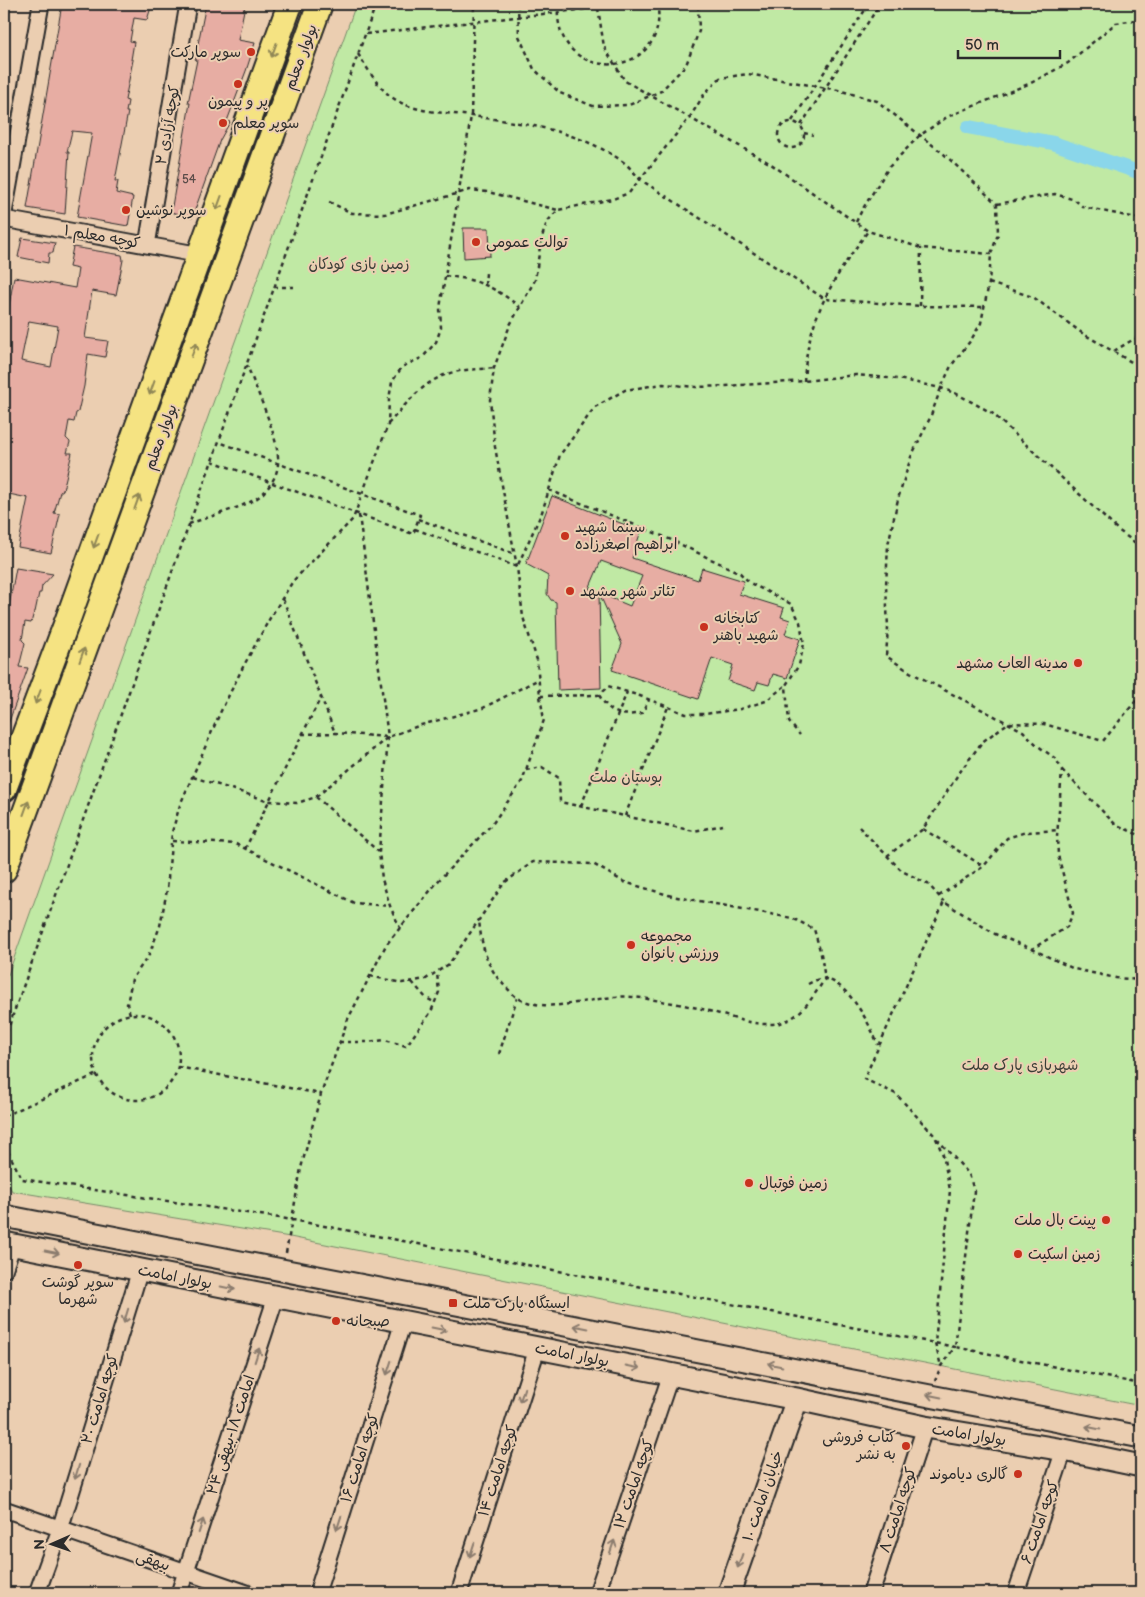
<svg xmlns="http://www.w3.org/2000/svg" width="1145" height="1597" viewBox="0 0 1145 1597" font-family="'Balsamiq Sans','Playpen Sans Arabic',sans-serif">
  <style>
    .green { fill: #c0e9a4; stroke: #768a68 }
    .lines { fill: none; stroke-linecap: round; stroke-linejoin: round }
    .canal { stroke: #8ad6ea; stroke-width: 14 }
    .building { fill: #e7ada3; stroke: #2b2b2b; fill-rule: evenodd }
    .street-casing { stroke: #2b2b2b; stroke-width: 19 }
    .secondary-casing { stroke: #2b2b2b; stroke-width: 25 }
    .primary-casing { stroke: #2b2b2b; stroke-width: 28 }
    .path { stroke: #2b2b2b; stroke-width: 2.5; stroke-dasharray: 4 4; stroke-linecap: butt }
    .street { stroke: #ebceb1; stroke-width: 15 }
    .secondary { stroke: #ebceb1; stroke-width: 21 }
    .primary { stroke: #f5e382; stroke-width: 24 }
    .oneway { stroke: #908756 }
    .oneway2 { stroke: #8b7c6e }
    .poi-dot { fill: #c8321e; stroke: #ebceb1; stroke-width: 2 }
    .labels { text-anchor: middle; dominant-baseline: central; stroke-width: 4; stroke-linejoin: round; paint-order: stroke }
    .number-label { font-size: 12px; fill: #5a4c49 }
    .poi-label { font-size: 15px; fill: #2b2b2b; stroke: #ebceb1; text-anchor: start }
    .street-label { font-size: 15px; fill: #2b2b2b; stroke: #ebceb1 }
    .park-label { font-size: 15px; fill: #3a3e37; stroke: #ebceb1 }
  </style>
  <rect width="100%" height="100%" fill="#ebceb1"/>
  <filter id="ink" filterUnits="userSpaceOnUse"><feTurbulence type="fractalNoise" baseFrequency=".02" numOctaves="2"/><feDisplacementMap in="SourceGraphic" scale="10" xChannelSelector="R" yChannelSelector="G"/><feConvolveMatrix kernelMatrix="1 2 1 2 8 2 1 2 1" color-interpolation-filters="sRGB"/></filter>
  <g filter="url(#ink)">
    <path class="green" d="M 356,4 L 1141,4 L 1141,1406 L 290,1237 L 12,1191 L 4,1177 L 4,986 Z"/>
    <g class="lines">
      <path class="canal" d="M 968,127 L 1053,143 L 1141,173"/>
    </g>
    <path class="building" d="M 62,4 L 152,4 L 147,20 L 134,18 L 130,41 L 134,42 L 131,60 L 133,60 L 125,100 L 128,101 L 126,112 L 128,112 L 115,181 L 118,181 L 116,193 L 133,197 L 128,226 L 77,217 L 92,133 L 72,131 L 67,152 L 69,152 L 65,214 L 27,208 Z
      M 206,4 L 245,5 L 238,40 L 255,43 L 246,71 L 227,121 L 230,122 L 220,140 L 192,218 L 171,212 L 190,103 L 188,103 L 197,60 L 195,59 Z
      M 463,228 L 489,228 L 490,256 L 464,258 Z
      M 22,238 L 55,243 L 53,253 L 49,253 L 48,263 L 18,257 Z
      M 73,247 L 122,255 L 123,260 L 116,295 L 92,291 L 85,338 L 108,341 L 105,357 L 88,354 L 84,386 L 78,412 L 76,413 L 74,422 L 69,421 L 66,438 L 70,442 L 67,453 L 72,453 L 63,490 L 60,492 L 54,513 L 60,514 L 51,553 L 18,547 L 28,498 L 4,493 L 4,334 L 14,277 L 75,288 L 78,269 L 69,267 ZM 29,321 L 58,326 L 51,367 L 21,361 Z
      M 552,496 L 641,531 L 632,558 L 698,580 L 702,568 L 744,581 L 739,594 L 784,608 L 781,617 L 790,620 L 785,634 L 800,639 L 787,678 L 773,674 L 769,685 L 758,682 L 755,690 L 728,681 L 733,665 L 712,658 L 698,699 L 612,670 L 622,644 L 599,593 L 630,606 L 642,576 L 601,561 L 589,589 L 599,593 L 601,688 L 558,690 L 556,602 L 551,600 L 547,594 L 548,576 L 526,564 Z
      M 16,568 L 53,574 L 42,586 L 41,593 L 39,593 L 35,612 L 34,612 L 31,623 L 25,622 L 22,640 L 25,643 L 19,667 L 28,668 L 5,733 L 4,633 Z"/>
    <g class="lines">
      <defs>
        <path id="street" d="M 4,213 L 41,4
          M 4,219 L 201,255
          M 147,245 L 188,4
          M 4,1270 L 13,1244
          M 4,1509 L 247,1593
          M 37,1593 L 60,1529 L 140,1270
          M 179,1593 L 276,1297
          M 317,1593 L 403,1322
          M 459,1593 L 537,1349
          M 597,1593 L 671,1374
          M 871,1593 L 925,1427
          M 1016,1593 L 1064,1450"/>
        <path id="secondary" d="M 4,1216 L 1141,1437
          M 4,1243 L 797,1399 L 925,1427 L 1064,1450 L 1141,1466
          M 729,1593 L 797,1399"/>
        <path id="primary" d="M 4,789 L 68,619 L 290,4
          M 4,870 C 108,581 216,293 320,4"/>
      </defs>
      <use href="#street" class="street-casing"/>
      <use href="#secondary" class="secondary-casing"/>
      <use href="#primary" class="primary-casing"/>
      <path class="path" d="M 518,4 L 519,36 L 534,69 L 560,93 L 593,106 L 629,105 L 661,91 L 686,65 L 699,31 L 698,4
        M 558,4 C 552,81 651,81 658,23 C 659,17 658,10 658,4
        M 598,8 L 604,47 L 625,81 L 771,164 L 868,231 L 921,248 L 991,254
        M 366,34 L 631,4
        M 358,54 C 368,69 378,88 393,98 C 413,112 440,112 463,115 C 518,122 576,129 622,161 C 629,166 635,174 641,180 L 825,299 L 920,306 L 985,307
        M 792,121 L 869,4
        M778 135a13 13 0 1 1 26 0a13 13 0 1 1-26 0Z
        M 801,125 L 880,4
        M 804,133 L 813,135
        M 329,202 L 352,213 L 385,214 L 470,190 L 488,192 L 558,210
        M 997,204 L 1055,194 L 1075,200 L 1083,207 L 1141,219
        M 856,222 L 862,210 L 889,167 L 919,136 L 947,117 L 1031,83 L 1068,63 L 1116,23 L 1141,19
        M 445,276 C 478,279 494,287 520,307
        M 989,283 L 1033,297 L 1082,333 L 1138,366 L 1141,372
        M 485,285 L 486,273
        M 274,287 L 296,287
        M 920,306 L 921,248
        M 1114,351 L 1134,339 L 1141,338
        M 804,381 C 805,368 806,355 809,343 C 818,301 843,265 868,231
        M 388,424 C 408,402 427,376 459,371 C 470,369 483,369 494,368
        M 212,461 L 413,534 L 420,515 L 219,442
        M 549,490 L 667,538 L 740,573 L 750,583 L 791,604 L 800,622 L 804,644 L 799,665 L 786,685 L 787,700 L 789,722 L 800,735
        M 359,515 L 388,737 L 379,852 L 382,879 L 390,906 L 400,928
        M 418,519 L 515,554
        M 189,524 C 210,516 235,510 254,500 C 266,493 278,477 278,463 C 280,439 256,390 247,365
        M 415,529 L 517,567 L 542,512 L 560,455 L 595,407 L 625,390 L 663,384 L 696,387 L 726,386 L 804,381 L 856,375 L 898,379 L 941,388 L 957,394 L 992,413 L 1118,530 L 1141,547
        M 283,599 L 335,733
        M 599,695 C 610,714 621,717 642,713 L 649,700
        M 540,696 L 599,695 L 608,686 L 640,696 L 686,714 L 705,714 L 740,709 L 766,701 L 786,685
        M 302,734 L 335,733 L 388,737
        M 526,770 L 542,767 L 559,778 L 560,802 L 694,831 L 723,825
        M 1062,770 L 1115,824 L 1141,836
        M 193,777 L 269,801 L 297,803 L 316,797 L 388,737 L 421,725 L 483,708 L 539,679
        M 316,797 L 379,852
        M 581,806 L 627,692
        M 625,816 L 668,707
        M 859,827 L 902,871 L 928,884 L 944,902
        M 923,829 L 983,866
        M 172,841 L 236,844 L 354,903 L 390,906
        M 245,849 L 321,697
        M 887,856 L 923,829 L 957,776 L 982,742 L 1008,723 L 1044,724 L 1103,741 L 1139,697 L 1141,696
        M 939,896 L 984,866 L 1007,838 L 1026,832 L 1058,830
        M 1032,949 L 1074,969 L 1116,978 L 1141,980
        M 370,976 L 402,983 L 426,979 L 449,964 L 504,883 L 533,862 L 593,864 L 624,882 L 672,896 L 792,918 L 814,929 L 821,954 L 825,979 C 813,996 802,1017 780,1023 C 755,1028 726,1015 702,1009 C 680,1004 657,1000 634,997 C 596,993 554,1017 518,998 C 514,996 510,991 507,988 C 487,970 481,945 479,919
        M 412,982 L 426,998 L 434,1002
        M 808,984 C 814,981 819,978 826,979 C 849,984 871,1026 878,1045
        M 130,1014 L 127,1004 L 132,979 L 149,955 L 160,926 L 167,890 L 172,832 L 180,805 L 220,713 L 243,667 L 270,618 L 293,581 L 353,519 L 388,425 L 389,399 L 392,382 L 402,367 L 423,357 L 436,342 L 441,328 L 440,308 L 471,116 L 474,4
        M93 1057a43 43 0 1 1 86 0a43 43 0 1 1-86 0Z
        M 4,1040 L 376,4
        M 339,1042 L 367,1042 L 385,1040 L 406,1046 L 431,1012 L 439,992 L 437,973
        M 499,1054 L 517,998
        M 178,1067 L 321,1094
        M 4,1116 L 97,1074
        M 937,1139 L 969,1174 L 974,1191 L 955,1347 L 1141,1384
        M 4,1144 L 22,1179 L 293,1220 L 955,1347 L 941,1366 L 935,1381
        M 286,1253 L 301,1168 L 321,1094 L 348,1019 L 386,945 L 439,880 L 493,823 L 522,781 L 544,720 L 540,696 L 537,660 L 523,617 L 517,567 L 495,447 L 490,400 L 494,368 L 510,325 L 535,280 L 541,240 L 547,222 L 558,210 L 613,199 L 629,193 L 690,117 L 705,93 L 720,78 L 748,74 L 838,90 L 877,101 L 945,155 L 997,204 L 998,234 L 991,254 L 989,283 L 981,323 L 971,340 L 951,366 L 941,388 L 930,418 L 911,457 L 898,499 L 888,545 L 886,586 L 888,628 L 886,656 L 910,672 L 1023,731 L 1038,746 L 1056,759 L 1062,770 L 1057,837 L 1058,855 L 1073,913 L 1067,927 L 1032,949 L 995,934 L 944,902 L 864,1079 L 896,1094 L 935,1136 L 943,1155 L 950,1190 L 935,1343 L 941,1366"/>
      <use href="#street" class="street"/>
      <use href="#secondary" class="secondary"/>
      <use href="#primary" class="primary"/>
    </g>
    <defs><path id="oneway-shaft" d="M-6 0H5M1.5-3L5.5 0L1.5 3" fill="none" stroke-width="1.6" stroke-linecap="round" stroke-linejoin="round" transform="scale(1.25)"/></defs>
    <g class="oneway">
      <use href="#oneway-shaft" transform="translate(274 50) rotate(110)"/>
      <use href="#oneway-shaft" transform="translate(219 203) rotate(110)"/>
      <use href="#oneway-shaft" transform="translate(194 350) rotate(-69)"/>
      <use href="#oneway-shaft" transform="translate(152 388) rotate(110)"/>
      <use href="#oneway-shaft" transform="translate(137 502) rotate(-70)"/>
      <use href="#oneway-shaft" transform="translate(96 541) rotate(110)"/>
      <use href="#oneway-shaft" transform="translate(82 655) rotate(-70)"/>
      <use href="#oneway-shaft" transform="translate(38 697) rotate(111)"/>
      <use href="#oneway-shaft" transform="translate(26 808) rotate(-70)"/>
    </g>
    <g class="oneway2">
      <use href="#oneway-shaft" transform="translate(52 1252) rotate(11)"/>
      <use href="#oneway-shaft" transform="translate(228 1288) rotate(12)"/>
      <use href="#oneway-shaft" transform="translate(126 1316) rotate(107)"/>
      <use href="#oneway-shaft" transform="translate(581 1327) rotate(-169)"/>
      <use href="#oneway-shaft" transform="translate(439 1329) rotate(11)"/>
      <use href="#oneway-shaft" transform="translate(257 1355) rotate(-72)"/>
      <use href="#oneway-shaft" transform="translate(775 1365) rotate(-169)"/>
      <use href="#oneway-shaft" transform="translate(633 1367) rotate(11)"/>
      <use href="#oneway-shaft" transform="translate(389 1368) rotate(108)"/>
      <use href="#oneway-shaft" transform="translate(522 1395) rotate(108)"/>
      <use href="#oneway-shaft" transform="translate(934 1396) rotate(-169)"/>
      <use href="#oneway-shaft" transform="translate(1093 1428) rotate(-169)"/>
      <use href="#oneway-shaft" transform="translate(77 1472) rotate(107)"/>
      <use href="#oneway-shaft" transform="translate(339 1523) rotate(108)"/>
      <use href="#oneway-shaft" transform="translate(201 1526) rotate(-72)"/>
      <use href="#oneway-shaft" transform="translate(612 1547) rotate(-71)"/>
      <use href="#oneway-shaft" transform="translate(472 1550) rotate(108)"/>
      <use href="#oneway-shaft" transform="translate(740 1561) rotate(109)"/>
    </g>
  </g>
  <g class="poi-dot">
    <circle cx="251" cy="52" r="5"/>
    <circle cx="238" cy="84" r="5"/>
    <circle cx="223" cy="123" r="5"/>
    <circle cx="126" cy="210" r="5"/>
    <circle cx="476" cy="242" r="5"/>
    <circle cx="565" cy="536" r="5"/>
    <circle cx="570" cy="591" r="5"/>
    <circle cx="704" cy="627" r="5"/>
    <circle cx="1078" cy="663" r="5"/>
    <circle cx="631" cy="945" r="5"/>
    <circle cx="749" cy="1183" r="5"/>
    <circle cx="1106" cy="1220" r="5"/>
    <circle cx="1018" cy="1254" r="5"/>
    <circle cx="78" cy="1265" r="5"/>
    <rect x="448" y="1298" width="10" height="10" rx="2.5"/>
    <circle cx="336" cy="1321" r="5"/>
    <circle cx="906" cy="1446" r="5"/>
    <circle cx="1018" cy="1474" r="5"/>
  </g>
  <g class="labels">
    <g class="number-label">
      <text x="189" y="179">54</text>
    </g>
    <g class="poi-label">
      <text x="241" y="52" text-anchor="end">سوپر مارکت</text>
      <text x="238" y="101" text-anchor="middle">پر و پیمون</text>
      <text x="233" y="123">سوپر معلم</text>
      <text x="136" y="210">سوپر نوشین</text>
      <text x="486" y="242">توالت عمومی</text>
      <text x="575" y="527">سینما شهید<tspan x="575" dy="17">ابراهیم اصغرزاده</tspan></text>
      <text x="580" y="591">تئاتر شهر مشهد</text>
      <text x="714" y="618">کتابخانه<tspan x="714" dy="17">شهید باهنر</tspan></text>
      <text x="1068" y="663" text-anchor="end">مدينه العاب مشهد</text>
      <text x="641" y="936">مجموعه<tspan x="641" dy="17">ورزشی بانوان</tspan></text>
      <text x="759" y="1183">زمین فوتبال</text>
      <text x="1096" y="1220" text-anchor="end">پینت بال ملت</text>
      <text x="1028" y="1254">زمین اسکیت</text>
      <text x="78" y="1282" text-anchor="middle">سوپر گوشت<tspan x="78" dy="17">شهرما</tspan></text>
      <text x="463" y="1303">ایستگاه پارک ملت</text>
      <text x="346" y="1321">صبحانه</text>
      <text x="896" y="1437" text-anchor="end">کتاب فروشی<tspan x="896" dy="17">به نشر</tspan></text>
      <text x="1008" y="1474" text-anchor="end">گالری دیاموند</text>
    </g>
    <g class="street-label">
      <text transform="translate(301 57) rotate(-70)">بولوار معلم</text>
      <text transform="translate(168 125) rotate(-80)">کوچه آزادی ۲</text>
      <text transform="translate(102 237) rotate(10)">کوچه معلم ۱</text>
      <text transform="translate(161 437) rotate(-70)">بولوار معلم</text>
      <text transform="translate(175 1277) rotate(11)">بولوار امامت</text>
      <text transform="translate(572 1355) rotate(11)">بولوار امامت</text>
      <text transform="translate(100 1399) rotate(-73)">کوچه امامت ۲۰</text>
      <text transform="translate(231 1435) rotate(-72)">امامت ۱۸-بیهقی ۲۴</text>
      <text transform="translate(969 1435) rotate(9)">بولوار امامت</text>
      <text transform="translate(360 1458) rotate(-72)">کوچه امامت ۱۶</text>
      <text transform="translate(498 1471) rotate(-72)">کوچه امامت ۱۴</text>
      <text transform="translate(634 1484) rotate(-71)">کوچه امامت ۱۲</text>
      <text transform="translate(763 1496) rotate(-71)">خیابان امامت ۱۰</text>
      <text transform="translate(898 1510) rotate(-72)">کوچه امامت ۸</text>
      <text transform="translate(1040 1522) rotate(-71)">کوچه امامت ۶</text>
      <text transform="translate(153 1561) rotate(19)">بیهقی</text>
    </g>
    <g class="park-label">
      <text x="359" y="264">زمین بازی کودکان</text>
      <text x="626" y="777">بوستان ملت</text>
      <text x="1020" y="1065">شهربازی پارک ملت</text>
    </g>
  </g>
  <rect width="1145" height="1597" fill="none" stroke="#ebceb1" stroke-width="20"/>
  <rect x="10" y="10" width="1125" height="1577" fill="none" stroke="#2b2b2b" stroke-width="2" filter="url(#ink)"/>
  <g transform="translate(52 1544) rotate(268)" stroke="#ebceb1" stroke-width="4" paint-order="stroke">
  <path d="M0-4L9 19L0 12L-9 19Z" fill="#2b2b2b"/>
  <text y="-8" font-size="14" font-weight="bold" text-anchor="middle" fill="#2b2b2b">N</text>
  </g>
  <path d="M958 50v8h102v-8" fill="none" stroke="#2b2b2b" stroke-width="2.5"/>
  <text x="965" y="50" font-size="15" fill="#2b2b2b" stroke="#ebceb1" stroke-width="4" paint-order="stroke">50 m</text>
</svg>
